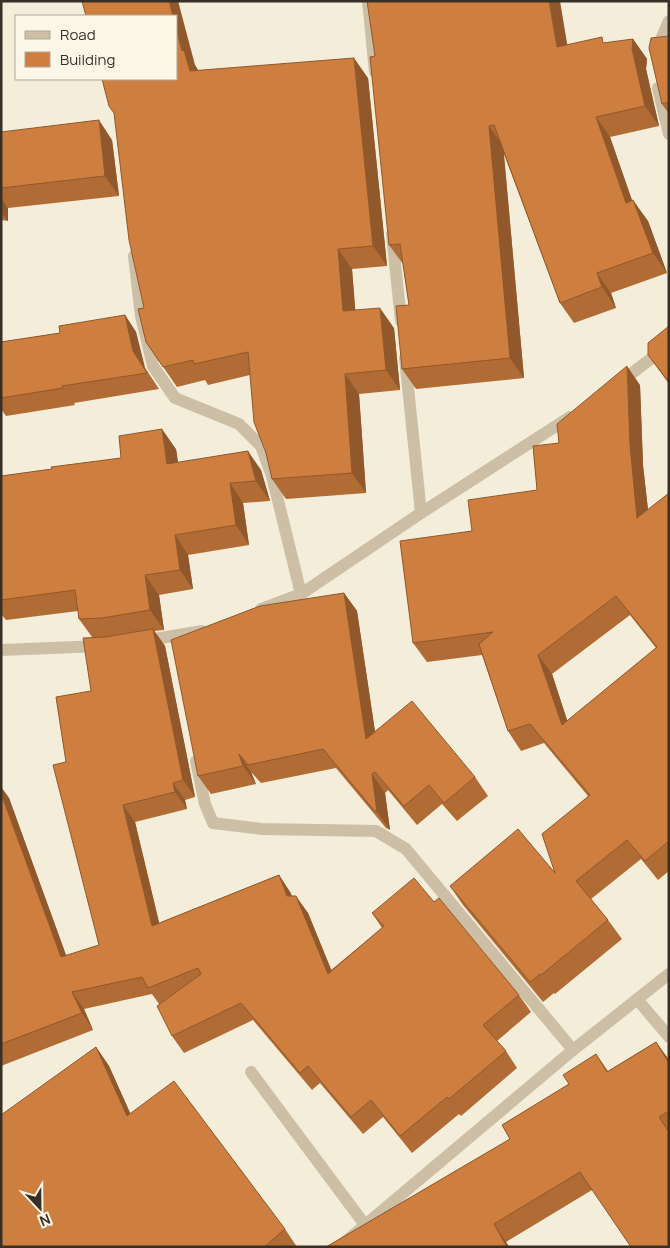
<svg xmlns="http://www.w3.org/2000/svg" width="670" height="1248" viewBox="0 0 670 1248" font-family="Manrope,sans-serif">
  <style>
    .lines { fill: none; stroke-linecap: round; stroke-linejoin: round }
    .minor { stroke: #ccbfa5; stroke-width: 12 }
    .wall { fill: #b16c35; fill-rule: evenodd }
    .shaded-wall { fill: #90582b }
    .building { fill: #ce7e3e; stroke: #90582b; fill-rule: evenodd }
  </style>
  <rect width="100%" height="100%" fill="#f3edda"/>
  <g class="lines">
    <path class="minor" d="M 368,1 L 375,72
      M 656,51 L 669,21
      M 658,88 L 669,134
      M 392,234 L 401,321
      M 134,256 L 141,316 L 153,366 L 175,398 L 239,424 L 261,446 L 272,476 L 301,594
      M 405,358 L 421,513
      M 619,383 L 669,345
      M 261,609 L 301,594 L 421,513 L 570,417
      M 143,641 L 202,631
      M 1,650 L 101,646
      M 196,761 L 205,804 L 213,823 L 262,829 L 376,831 L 406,849 L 573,1050
      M 637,999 L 669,1037
      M 251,1072 L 365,1225
      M 339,1247 L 573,1050 L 669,974"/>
  </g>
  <path class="wall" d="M 669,36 L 669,114 L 662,104 Z
    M 633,39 L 647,59 L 646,69 L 659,126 L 610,137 L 632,201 L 648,221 L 667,273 L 611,293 L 616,308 L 574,323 L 560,303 L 504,154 L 524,378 L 416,389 L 402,369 L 409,305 L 403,264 L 389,245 L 375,56 L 606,43 Z
    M 195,65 L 198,70 L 368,78 L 387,266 L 352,269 L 355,310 L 394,328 L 400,390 L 359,394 L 366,493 L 286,499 L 272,479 L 250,375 L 208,385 L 205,380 L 177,387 L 146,342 L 144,308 Z
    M 1,132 L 112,140 L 119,196 L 8,208 L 8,221 L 1,220 Z
    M 125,315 L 136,332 L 145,368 L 159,389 L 74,403 L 75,405 L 6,416 L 1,409 L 1,342 L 60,333 Z
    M 669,326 L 669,384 L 648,355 Z
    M 640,385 L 643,465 L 648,510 L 669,493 L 669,871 L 658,880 L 641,859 L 591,899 L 608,920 L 622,939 L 555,994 L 554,993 L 543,1002 L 463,905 L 450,886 L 555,873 L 588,796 L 544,743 L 521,751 L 508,731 L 482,655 L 427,662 L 413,643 L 472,531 L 537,490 L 559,443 ZM 630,615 L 656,648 L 567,721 L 552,674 Z
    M 176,449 L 178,462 L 261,470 L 270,501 L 243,503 L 249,545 L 188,555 L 193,589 L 159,595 L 164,630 L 154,631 L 165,646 L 195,797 L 185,800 L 187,809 L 135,822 L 159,923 L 279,875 L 290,892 L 292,896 L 308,913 L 331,970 L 382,928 L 372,913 L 434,902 L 519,995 L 531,1012 L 497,1041 L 506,1051 L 517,1068 L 461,1116 L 459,1114 L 412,1153 L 383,1117 L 363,1134 L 320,1083 L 312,1090 L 253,1020 L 184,1053 L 172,1036 L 159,1004 L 152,994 L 84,1009 L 93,1030 L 1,1066 L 1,787 L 9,798 L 66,956 L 99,945 L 66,762 L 91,691 L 92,637 L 79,619 L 78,611 L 6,620 L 1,614 L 1,476 L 52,469 Z
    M 344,593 L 357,611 L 375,732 L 475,777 L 488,796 L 457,821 L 442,804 L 417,825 L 388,790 L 385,793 L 390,830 L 386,828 L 336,768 L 261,783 L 251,772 L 256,784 L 211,794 L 198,776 Z
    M 656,1042 L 669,1060 L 669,1247 L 592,1190 L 506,1242 L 509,1247 L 326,1247 L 510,1139 L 569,1084 L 596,1054 L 608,1071 Z
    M 96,1047 L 109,1066 L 130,1113 L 285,1229 L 297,1247 L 1,1247 Z"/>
  <path class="shaded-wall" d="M 169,1 L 178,1 L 195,65 L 198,70 L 190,71 L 182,51 L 176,28 L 176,16 L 173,16 Z
    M 549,1 L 560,1 L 571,67 L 557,47 Z
    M 633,39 L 647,59 L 646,69 L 659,126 L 645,106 L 632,49 Z
    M 354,58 L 368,78 L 387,266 L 373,246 Z
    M 596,117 L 610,137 L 640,223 L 626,203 Z
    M 99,120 L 112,140 L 119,196 L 105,176 Z
    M 489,126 L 503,146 L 524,378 L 510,358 Z
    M 1,198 L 8,208 L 8,221 L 1,212 Z
    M 633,200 L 648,221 L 667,273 L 653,253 Z
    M 338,249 L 352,269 L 357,331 L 343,311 Z
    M 597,273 L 611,293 L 616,308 L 602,287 Z
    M 380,308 L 394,328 L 400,390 L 386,370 Z
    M 125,315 L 136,332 L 145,368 L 159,389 L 133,351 Z
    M 627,366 L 640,385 L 643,465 L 651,537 L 637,518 L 630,445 Z
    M 345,374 L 359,394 L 366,493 L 352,473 Z
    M 162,429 L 176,449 L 181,483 L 167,464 Z
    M 248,451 L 261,470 L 270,501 L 256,481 Z
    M 230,483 L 243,503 L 249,545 L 236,525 Z
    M 175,535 L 188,555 L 193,589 L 180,570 Z
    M 145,575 L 159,595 L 164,630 L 150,610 Z
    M 344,593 L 357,611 L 379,758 L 366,739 Z
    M 153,629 L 165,646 L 195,797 L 183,780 Z
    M 538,655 L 552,674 L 575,744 L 562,725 Z
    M 239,754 L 251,772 L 256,784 L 243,766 Z
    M 372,774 L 385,793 L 390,830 L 377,812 Z
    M 173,783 L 185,800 L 187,809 L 175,792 Z
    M 1,787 L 9,798 L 73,974 L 61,957 L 1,793 Z
    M 123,805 L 135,822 L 164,943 L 152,926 Z
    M 279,875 L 290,892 L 299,913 L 287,896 Z
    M 296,896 L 308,913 L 340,991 L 328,974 Z
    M 72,992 L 84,1009 L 93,1030 L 82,1013 Z
    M 656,1042 L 669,1060 L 669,1063 Z
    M 96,1047 L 109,1066 L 140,1135 L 127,1116 Z
    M 494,1224 L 506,1242 L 509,1247 L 507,1247 Z"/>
  <path class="building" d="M 82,1 L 169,1 L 173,16 L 86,16 Z
    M 367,1 L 549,1 L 557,47 L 602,37 L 603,43 L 633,39 L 632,49 L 645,106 L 596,117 L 626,203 L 633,200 L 653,253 L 597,273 L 602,287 L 560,303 L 494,125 L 489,126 L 510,358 L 402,369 L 396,306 L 409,305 L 400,244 L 389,245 L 370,57 L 375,56 Z
    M 176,28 L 182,51 L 184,50 L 190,71 L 354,58 L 373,246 L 338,249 L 343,311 L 380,308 L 386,370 L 345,374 L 352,473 L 272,479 L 266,453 L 254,422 L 248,352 L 194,364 L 193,360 L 163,367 L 146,342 L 138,309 L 144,308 L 129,240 L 114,113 L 109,106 L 102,79 L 176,79 Z
    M 669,36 L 669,102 L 662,104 L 649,48 L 651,38 Z
    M 99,120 L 105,176 L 1,188 L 1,132 Z
    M 125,315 L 133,351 L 147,373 L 62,386 L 63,388 L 1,398 L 1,342 L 60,333 L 59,326 Z
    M 669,326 L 669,382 L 648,355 L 648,343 Z
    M 627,366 L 630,445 L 637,518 L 669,493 L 669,841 L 645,861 L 627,840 L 576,881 L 608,920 L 541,975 L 540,974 L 530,982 L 450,886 L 518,829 L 555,873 L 542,834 L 590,795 L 530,724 L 508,731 L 479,644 L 493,632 L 413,643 L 400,541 L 472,531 L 468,500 L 537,490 L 533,446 L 559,443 L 557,424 ZM 616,596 L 657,647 L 562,725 L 538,655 Z
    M 162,429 L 167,464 L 248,451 L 256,481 L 230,483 L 236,525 L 175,535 L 180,570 L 145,575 L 150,610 L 102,618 L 79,619 L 75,590 L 1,600 L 1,476 L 52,469 L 51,467 L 121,458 L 119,436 Z
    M 344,593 L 366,739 L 412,701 L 475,777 L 444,803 L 429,785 L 404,806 L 375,772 L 372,774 L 377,812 L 373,809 L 323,749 L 248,765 L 239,754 L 243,766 L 198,776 L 171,640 L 260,606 Z
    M 153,629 L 183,780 L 173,783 L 175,792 L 123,805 L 152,926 L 279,875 L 287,896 L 296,896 L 328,974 L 384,926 L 372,913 L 414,878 L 434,902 L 439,898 L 519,995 L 483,1025 L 506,1051 L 449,1099 L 447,1097 L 400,1136 L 371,1100 L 351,1117 L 308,1066 L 300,1073 L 241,1003 L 172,1036 L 157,1006 L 201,974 L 198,968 L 148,988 L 142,977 L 72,992 L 82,1013 L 1,1044 L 1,793 L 61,957 L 99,945 L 53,765 L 66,762 L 56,697 L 91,691 L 83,638 L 105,637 Z
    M 656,1042 L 669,1063 L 669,1111 L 659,1117 L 669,1132 L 669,1247 L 631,1247 L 580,1172 L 494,1224 L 507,1247 L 326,1247 L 510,1139 L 502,1125 L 569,1084 L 563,1075 L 596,1054 L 607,1072 Z
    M 96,1047 L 127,1116 L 174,1081 L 285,1229 L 264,1247 L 1,1247 L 1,1115 Z"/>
  <rect width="670" height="1248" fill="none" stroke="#383027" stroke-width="5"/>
  <rect x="15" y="15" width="162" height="65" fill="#fbf6e7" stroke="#ada79a"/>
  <rect x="25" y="31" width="25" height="8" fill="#ccbfa5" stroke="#ada79a"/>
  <text x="60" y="40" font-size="15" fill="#383027">Road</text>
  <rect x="25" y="52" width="25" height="15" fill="#ce7e3e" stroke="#ada79a"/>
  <text x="60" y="65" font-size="15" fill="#383027">Building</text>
  <g transform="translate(40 1208) rotate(158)" stroke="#fbf6e7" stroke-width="4" paint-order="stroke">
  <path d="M0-4L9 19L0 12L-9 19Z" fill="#383027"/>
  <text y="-8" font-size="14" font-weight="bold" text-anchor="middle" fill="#383027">N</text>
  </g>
</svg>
